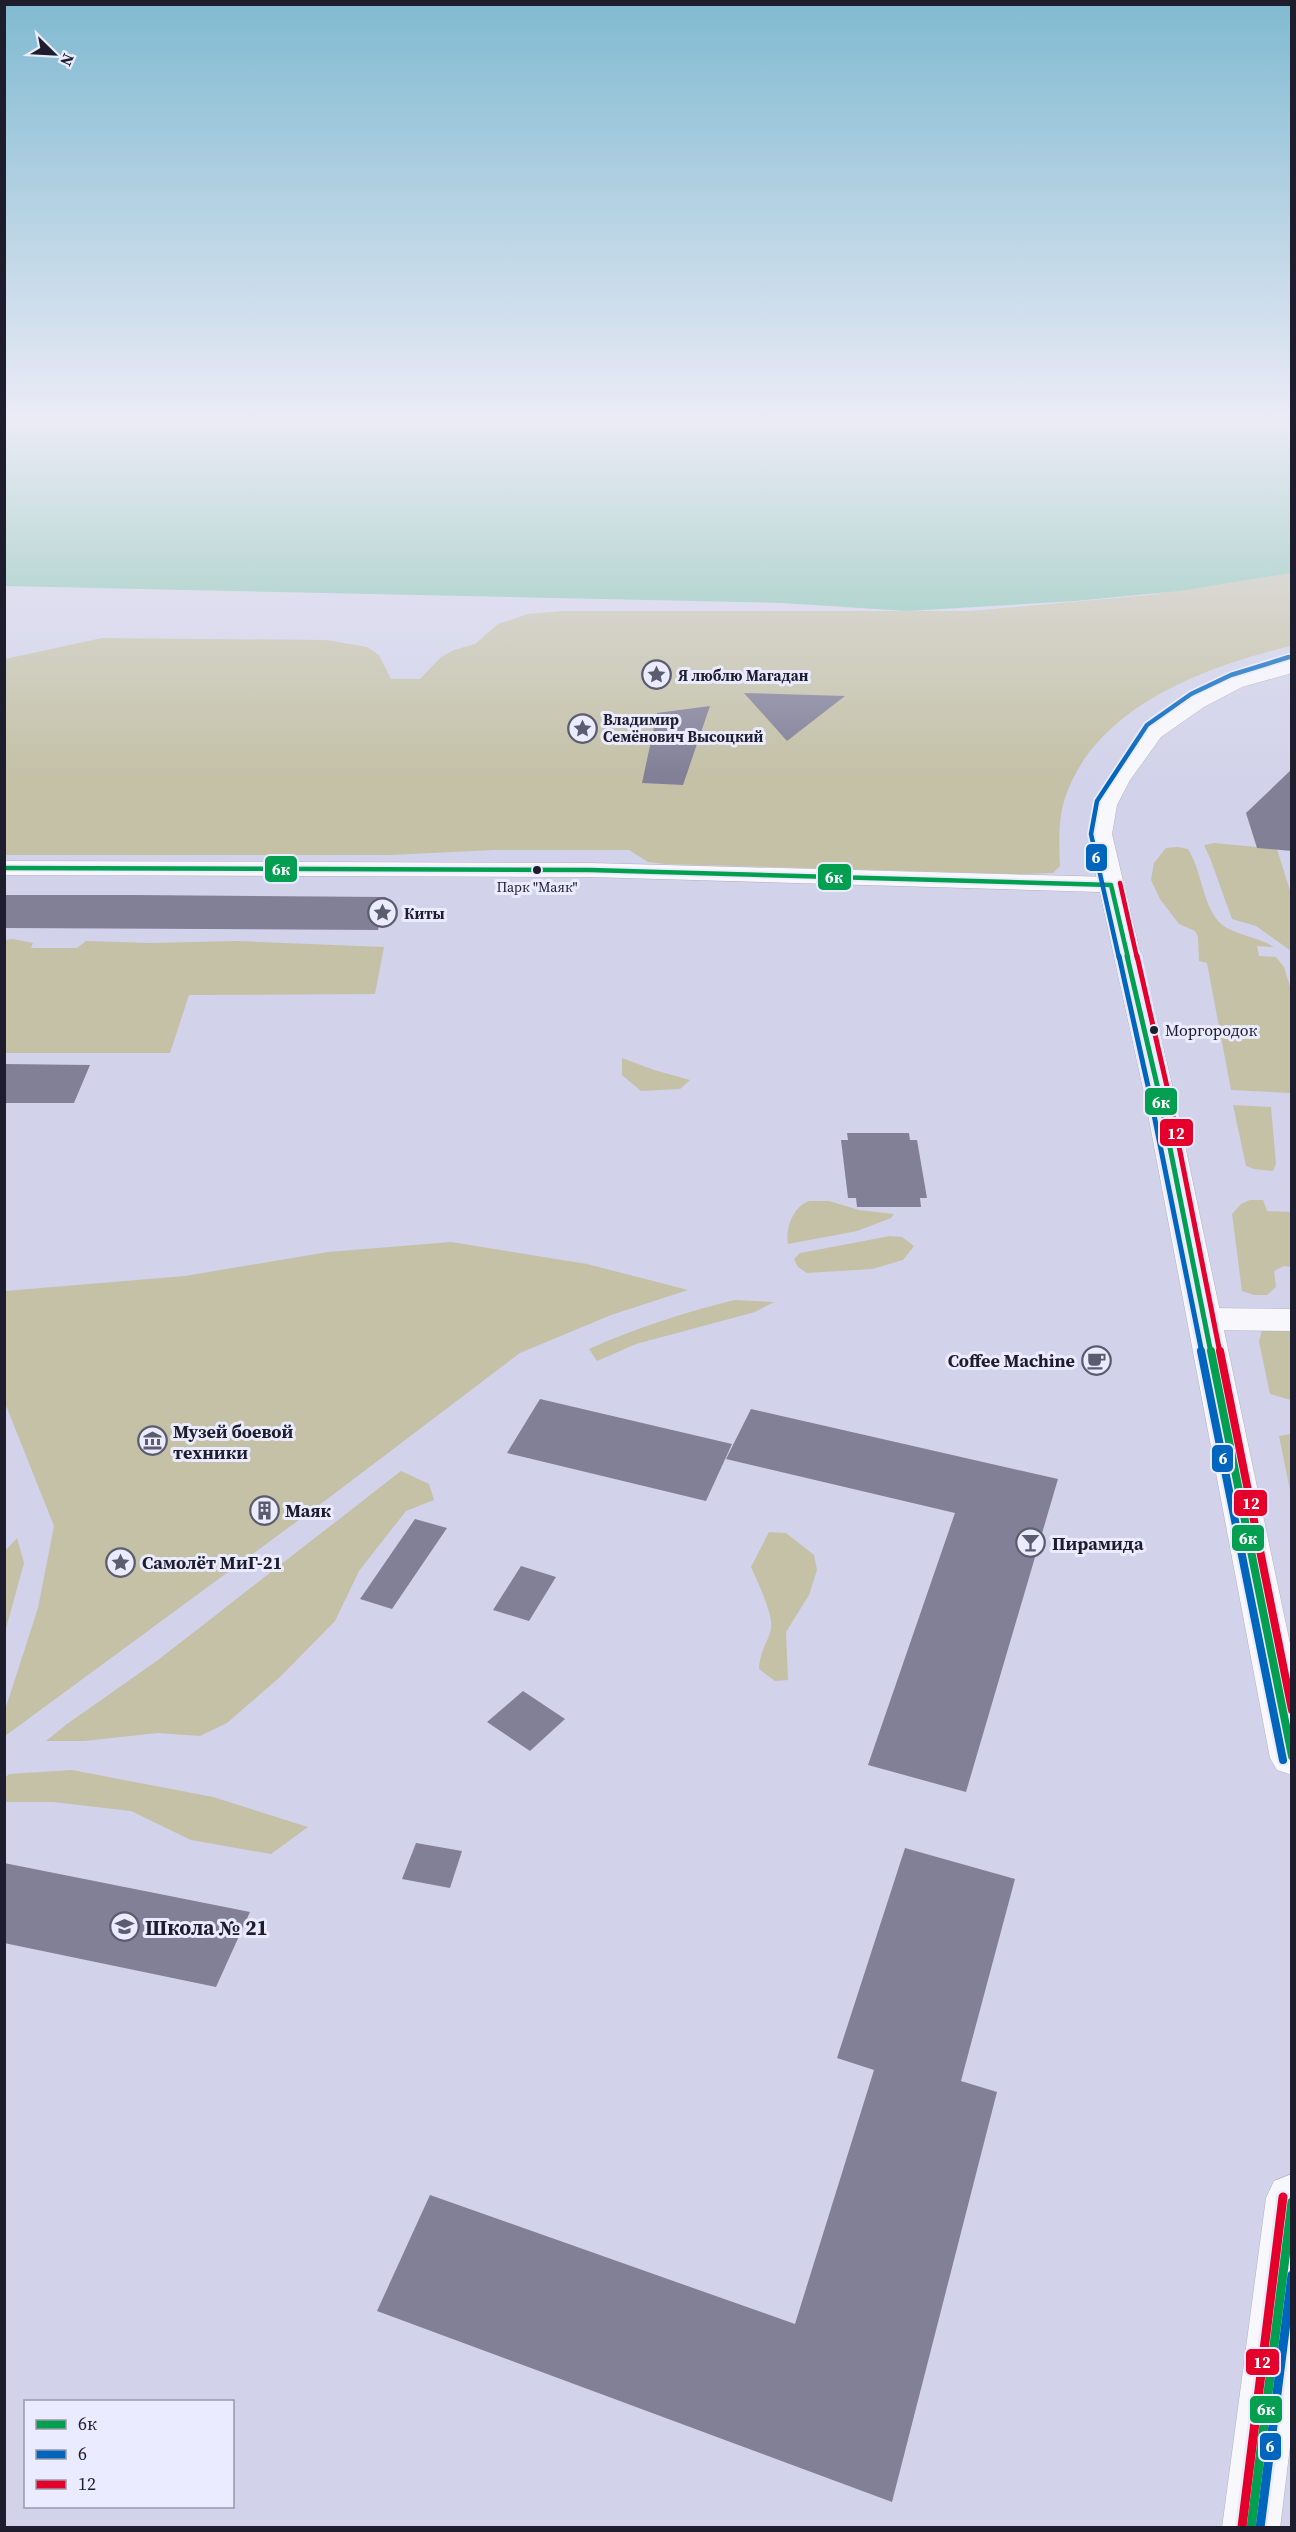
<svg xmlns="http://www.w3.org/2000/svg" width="1296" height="2532" viewBox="0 0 1296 2532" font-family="'Source Serif 4',serif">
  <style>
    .green { fill: #c4c1a7 }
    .water { fill: #84c3af }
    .building { fill: #828097 }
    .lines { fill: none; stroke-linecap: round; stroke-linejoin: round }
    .street-casing { stroke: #b1b1c3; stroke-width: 1 }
    .secondary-casing { stroke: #b1b1c3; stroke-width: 1 }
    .street { fill: #f8f8fc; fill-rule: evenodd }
    .secondary { fill: #f8f8fc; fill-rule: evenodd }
    .bus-1-far3-casing { stroke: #eaebfe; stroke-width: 8 }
    .bus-1-far2-casing { stroke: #eaebfe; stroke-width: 10 }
    .bus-1-far1-casing { stroke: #eaebfe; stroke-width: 12 }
    .bus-1-casing { stroke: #eaebfe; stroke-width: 14 }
    .bus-2-far3-casing { stroke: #eaebfe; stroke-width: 8 }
    .bus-2-far2-casing { stroke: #eaebfe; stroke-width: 10 }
    .bus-2-far1-casing { stroke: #eaebfe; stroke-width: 12 }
    .bus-2-casing { stroke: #eaebfe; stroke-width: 14 }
    .bus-3-far3-casing { stroke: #eaebfe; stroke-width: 8 }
    .bus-3-far2-casing { stroke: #eaebfe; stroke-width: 10 }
    .bus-3-far1-casing { stroke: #eaebfe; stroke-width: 12 }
    .bus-3-casing { stroke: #eaebfe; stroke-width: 14 }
    .bus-1-far3 { stroke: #019f4f; stroke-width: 4.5 }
    .bus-1-far2 { stroke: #019f4f; stroke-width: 5 }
    .bus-1-far1 { stroke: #019f4f; stroke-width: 8 }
    .bus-1 { stroke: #019f4f; stroke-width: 9 }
    .bus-2-far3 { stroke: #0065bd; stroke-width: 4.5 }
    .bus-2-far2 { stroke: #0065bd; stroke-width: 5 }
    .bus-2-far1 { stroke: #0065bd; stroke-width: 8 }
    .bus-2 { stroke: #0065bd; stroke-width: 9 }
    .bus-3-far3 { stroke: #e4002b; stroke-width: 4.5 }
    .bus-3-far2 { stroke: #e4002b; stroke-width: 5 }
    .bus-3-far1 { stroke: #e4002b; stroke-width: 8 }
    .bus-3 { stroke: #e4002b; stroke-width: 9 }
    .bus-dot { fill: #1d1d2d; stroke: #eaebfe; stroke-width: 2 }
    .labels { text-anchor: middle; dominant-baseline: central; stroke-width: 6; stroke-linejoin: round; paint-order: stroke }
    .far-bus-label { font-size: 14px; fill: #1d1d2d; stroke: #eaebfe }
    .far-poi-label { font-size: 15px; font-weight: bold; fill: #1d1d2d; stroke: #eaebfe; text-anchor: start }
    .bus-label { font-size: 16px; fill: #1d1d2d; stroke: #eaebfe; text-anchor: start }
    .poi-label { font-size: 18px; font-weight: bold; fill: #1d1d2d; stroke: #eaebfe; text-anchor: start }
    .near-poi-label { font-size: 21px; font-weight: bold; fill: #1d1d2d; stroke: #eaebfe; text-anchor: start }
    .line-badge { stroke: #eaebfe; stroke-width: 2 }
    .badge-label { font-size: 16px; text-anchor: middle; font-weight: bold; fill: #fff }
  </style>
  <rect width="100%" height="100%" fill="#d2d2ea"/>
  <path class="green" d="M 1291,573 L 1291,646 C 1206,666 1095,707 1065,798 C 1058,820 1059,843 1060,866 L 1053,873 L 1019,874 L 666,864 L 648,862 L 629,850 L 494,850 L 390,855 L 5,855 L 5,659 L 102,638 L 326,640 L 367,647 L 379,655 L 391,679 L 420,679 L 441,657 L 454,650 L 475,644 L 498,624 L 528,614 L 564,611 L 970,611 L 1149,595 Z
    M 1214,843 L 1277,849 L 1291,894 L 1291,951 L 1256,926 L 1232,919 L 1210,858 L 1204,845 Z
    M 1178,847 L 1188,849 C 1202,871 1202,903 1219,922 C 1230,934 1259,937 1274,947 L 1257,946 L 1259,956 L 1276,957 L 1284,967 L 1291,990 L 1291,1093 L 1231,1090 L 1207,963 L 1199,961 L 1198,937 L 1195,931 L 1179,924 L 1160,899 L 1151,880 L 1154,863 L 1166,848 Z
    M 13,939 L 33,943 L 31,948 L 77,948 L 86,941 L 150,943 L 238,941 L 384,947 L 375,994 L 189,995 L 170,1053 L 5,1053 L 5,940 Z
    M 622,1058 L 654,1070 L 690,1080 L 680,1089 L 641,1091 L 622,1075 Z
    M 1233,1105 L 1271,1107 L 1276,1164 L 1273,1171 L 1254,1169 L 1246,1166 Z
    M 1250,1200 L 1263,1200 L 1267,1211 L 1291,1212 L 1291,1267 L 1284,1266 L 1274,1271 L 1276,1287 L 1267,1295 L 1254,1295 L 1242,1291 L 1232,1214 L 1241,1204 Z
    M 810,1201 L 829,1201 L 859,1210 L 894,1214 L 891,1218 L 857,1231 L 788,1244 C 785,1228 794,1205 810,1201 Z
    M 890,1236 L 902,1237 L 914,1246 L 903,1260 L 872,1269 L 807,1273 L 798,1267 L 794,1259 L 800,1253 L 811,1251 Z
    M 451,1242 L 587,1264 L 688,1290 L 611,1315 L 520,1353 L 330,1497 L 5,1736 L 5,1710 L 38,1608 L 54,1526 L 5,1403 L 5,1291 L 185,1276 L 328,1252 Z
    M 735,1300 L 774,1302 L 755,1312 L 636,1344 L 597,1361 L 589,1349 C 636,1328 685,1312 735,1300 Z
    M 1263,1326 L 1291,1328 L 1291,1400 L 1270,1394 L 1259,1342 Z
    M 1291,1434 L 1292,1434 L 1291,1495 L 1279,1436 Z
    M 401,1471 L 429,1484 L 434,1500 L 406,1511 L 359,1571 L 335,1621 L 280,1677 L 227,1723 L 200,1736 L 158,1733 L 84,1741 L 46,1741 L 67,1724 L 158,1660 Z
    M 769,1532 L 786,1533 L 814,1555 L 817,1570 L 809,1595 L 786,1632 L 788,1680 L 775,1681 L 759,1669 C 760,1650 767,1645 771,1629 C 774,1616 757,1580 751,1567 Z
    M 17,1538 L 24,1563 L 5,1632 L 5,1551 Z
    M 72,1770 L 213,1797 L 308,1827 L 271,1854 L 191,1840 L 131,1811 L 53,1802 L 5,1802 L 5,1778 L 9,1774 Z"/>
  <path class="water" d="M 5,420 L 1291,420 L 1291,573 L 1179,591 L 1075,601 L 907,611 L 782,603 L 5,586 Z"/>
  <path class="building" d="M 744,693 L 845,696 L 787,741 Z
    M 710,706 L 683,785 L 642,783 L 657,713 Z
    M 1292,769 L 1292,851 L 1257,848 L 1246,813 Z
    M 4,895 L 133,895 L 386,897 L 378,930 L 4,928 Z
    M 4,1064 L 90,1065 L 74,1103 L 4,1103 Z
    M 847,1133 L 909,1133 L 910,1140 L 917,1140 L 927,1198 L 920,1198 L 921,1207 L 857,1207 L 856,1198 L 848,1198 L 841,1140 L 848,1140 Z
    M 540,1399 L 732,1444 L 706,1501 L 507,1453 Z
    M 751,1409 L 1058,1479 L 966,1792 L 868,1765 L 955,1513 L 726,1459 Z
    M 415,1519 L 447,1528 L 392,1609 L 360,1599 Z
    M 521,1566 L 556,1577 L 529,1621 L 493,1610 Z
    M 523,1691 L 565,1719 L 530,1751 L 487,1722 Z
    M 416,1843 L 462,1851 L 450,1888 L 402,1879 Z
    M 905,1848 L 1015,1879 L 961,2081 L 997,2092 L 892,2502 L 377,2311 L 430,2195 L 795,2324 L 874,2070 L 837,2058 Z
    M 4,1863 L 250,1912 L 216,1987 L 4,1943 Z"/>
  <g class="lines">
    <defs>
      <path id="street" d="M 1292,660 L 1292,673 L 1242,687 L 1204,707 L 1161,737 L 1130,780 L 1117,805 L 1112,834 L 1124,885 L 1120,890 L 1111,893 L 1102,890 L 1098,885 L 1088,834 L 1093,805 L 1107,780 L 1145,727 L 1188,697 L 1228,679 Z
        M 1205,1308 L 1292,1309 L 1292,1331 L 1205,1330 L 1193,1326 L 1188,1319 L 1193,1312 Z"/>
      <path id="secondary" d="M 4,861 L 590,863 L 1111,877 L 1120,880 L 1124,885 L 1174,1093 L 1292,1653 L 1292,1775 L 1277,1770 L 1270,1758 L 1144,1093 L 1100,892 L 590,877 L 4,875 Z
        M 1292,2174 L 1292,2430 L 1280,2528 L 1222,2528 L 1266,2198 L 1274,2181 Z"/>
    </defs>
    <use href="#street" class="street-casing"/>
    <use href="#secondary" class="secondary-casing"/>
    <use href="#street" class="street"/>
    <use href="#secondary" class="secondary"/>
    <defs>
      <path id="bus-1-far3" d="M 4,868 L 590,870 L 1111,885
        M 1111,885 L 1128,958"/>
      <path id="bus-1-far2" d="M 1127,956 L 1159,1093 L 1211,1353"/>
      <path id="bus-1-far1" d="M 1211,1351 L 1292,1756"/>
      <path id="bus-1" d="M 1251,2528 L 1292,2202"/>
      <path id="bus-2-far3" d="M 1119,958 L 1091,834 L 1097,801 L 1147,725 L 1191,694 L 1231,675 L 1289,657"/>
      <path id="bus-2-far2" d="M 1119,956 L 1150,1095 L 1202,1353"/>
      <path id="bus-2-far1" d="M 1201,1351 L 1283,1760"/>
      <path id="bus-2" d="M 1260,2528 L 1292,2275"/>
      <path id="bus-3-far3" d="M 1120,883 L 1137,958"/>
      <path id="bus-3-far2" d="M 1137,956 L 1168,1091 L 1220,1353"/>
      <path id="bus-3-far1" d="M 1220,1351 L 1292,1710"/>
      <path id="bus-3" d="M 1242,2527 L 1283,2197"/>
    </defs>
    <use href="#bus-1-far3" class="bus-1-far3-casing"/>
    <use href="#bus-1-far2" class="bus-1-far2-casing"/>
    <use href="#bus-1-far1" class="bus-1-far1-casing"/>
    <use href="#bus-1" class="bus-1-casing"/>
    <use href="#bus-2-far3" class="bus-2-far3-casing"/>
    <use href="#bus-2-far2" class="bus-2-far2-casing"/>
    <use href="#bus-2-far1" class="bus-2-far1-casing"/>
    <use href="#bus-2" class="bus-2-casing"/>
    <use href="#bus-3-far3" class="bus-3-far3-casing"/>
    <use href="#bus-3-far2" class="bus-3-far2-casing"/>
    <use href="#bus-3-far1" class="bus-3-far1-casing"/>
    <use href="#bus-3" class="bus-3-casing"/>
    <use href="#bus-1-far3" class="bus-1-far3"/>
    <use href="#bus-1-far2" class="bus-1-far2"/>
    <use href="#bus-1-far1" class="bus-1-far1"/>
    <use href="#bus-1" class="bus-1"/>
    <use href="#bus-2-far3" class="bus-2-far3"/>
    <use href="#bus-2-far2" class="bus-2-far2"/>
    <use href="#bus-2-far1" class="bus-2-far1"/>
    <use href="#bus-2" class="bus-2"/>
    <use href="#bus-3-far3" class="bus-3-far3"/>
    <use href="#bus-3-far2" class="bus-3-far2"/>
    <use href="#bus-3-far1" class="bus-3-far1"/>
    <use href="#bus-3" class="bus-3"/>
  </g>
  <linearGradient id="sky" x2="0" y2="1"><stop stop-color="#80bad1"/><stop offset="0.54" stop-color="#ebebf6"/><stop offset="1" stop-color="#ebebf6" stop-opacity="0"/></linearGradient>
  <rect width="1296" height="775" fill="url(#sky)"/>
  <defs>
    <symbol id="sight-ring" viewBox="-11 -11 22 22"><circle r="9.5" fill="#eaebfe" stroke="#5c5c6f" stroke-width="1.5"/><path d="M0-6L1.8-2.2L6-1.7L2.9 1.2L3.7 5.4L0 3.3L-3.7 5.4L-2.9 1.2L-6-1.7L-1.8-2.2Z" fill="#5c5c6f"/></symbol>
    <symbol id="cafe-ring" viewBox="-11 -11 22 22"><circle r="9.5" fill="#eaebfe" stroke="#5c5c6f" stroke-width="1.5"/><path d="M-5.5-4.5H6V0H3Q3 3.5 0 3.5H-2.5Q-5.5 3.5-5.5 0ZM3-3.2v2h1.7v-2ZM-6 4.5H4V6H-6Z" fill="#5c5c6f"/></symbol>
    <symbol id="museum-ring" viewBox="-11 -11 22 22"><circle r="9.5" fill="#eaebfe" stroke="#5c5c6f" stroke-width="1.5"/><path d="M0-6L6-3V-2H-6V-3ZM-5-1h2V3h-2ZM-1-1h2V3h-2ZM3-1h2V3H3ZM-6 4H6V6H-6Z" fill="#5c5c6f"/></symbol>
    <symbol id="building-ring" viewBox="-11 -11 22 22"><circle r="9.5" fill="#eaebfe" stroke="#5c5c6f" stroke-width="1.5"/><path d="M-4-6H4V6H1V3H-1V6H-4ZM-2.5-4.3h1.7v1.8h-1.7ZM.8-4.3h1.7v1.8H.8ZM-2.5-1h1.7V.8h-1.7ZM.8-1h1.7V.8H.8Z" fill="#5c5c6f"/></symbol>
    <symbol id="bar-ring" viewBox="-11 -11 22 22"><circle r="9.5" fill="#eaebfe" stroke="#5c5c6f" stroke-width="1.5"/><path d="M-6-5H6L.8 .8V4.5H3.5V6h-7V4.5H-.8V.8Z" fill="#5c5c6f"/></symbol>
    <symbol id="school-ring" viewBox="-11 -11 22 22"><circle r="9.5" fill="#eaebfe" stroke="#5c5c6f" stroke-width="1.5"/><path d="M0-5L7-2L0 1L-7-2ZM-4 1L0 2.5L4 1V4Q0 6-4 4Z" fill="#5c5c6f"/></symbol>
  </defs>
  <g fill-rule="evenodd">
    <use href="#sight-ring" x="640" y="658" width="33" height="33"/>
    <use href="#sight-ring" x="566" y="712" width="33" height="33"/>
    <use href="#sight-ring" x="366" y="896" width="33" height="33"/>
    <use href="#cafe-ring" x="1080" y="1344" width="33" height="33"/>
    <use href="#museum-ring" x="136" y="1424" width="33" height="33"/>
    <use href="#building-ring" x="248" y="1494" width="33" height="33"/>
    <use href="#bar-ring" x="1014" y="1526" width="33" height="33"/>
    <use href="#sight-ring" x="104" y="1546" width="33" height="33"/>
    <use href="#school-ring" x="108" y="1910" width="33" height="33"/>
  </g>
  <g class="bus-dot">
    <circle cx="537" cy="870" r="5"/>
    <circle cx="1154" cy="1030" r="5"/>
  </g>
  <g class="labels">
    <g class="far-bus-label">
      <text x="537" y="887">Парк "Маяк"</text>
    </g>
    <g class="far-poi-label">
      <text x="678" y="675">Я люблю Магадан</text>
      <text x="603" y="719">Владимир<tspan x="603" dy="17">Семёнович Высоцкий</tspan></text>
      <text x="404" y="913">Киты</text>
    </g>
    <g class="bus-label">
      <text x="1165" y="1030">Моргородок</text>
    </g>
    <g class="poi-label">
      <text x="1075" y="1360" text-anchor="end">Coffee Machine</text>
      <text x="173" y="1431">Музей боевой<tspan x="173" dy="21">техники</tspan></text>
      <text x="285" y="1510">Маяк</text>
      <text x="1052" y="1543">Пирамида</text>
      <text x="142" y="1562">Самолёт МиГ-21</text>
    </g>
    <g class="near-poi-label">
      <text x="145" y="1927">Школа № 21</text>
    </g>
  </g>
  <g class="line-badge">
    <rect x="1085" y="843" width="23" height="29" rx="6" fill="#0065bd"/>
    <rect x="264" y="855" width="34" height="28" rx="6" fill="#019f4f"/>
    <rect x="817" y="863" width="35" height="28" rx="6" fill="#019f4f"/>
    <rect x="1144" y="1087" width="34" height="29" rx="6" fill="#019f4f"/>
    <rect x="1159" y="1118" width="35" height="29" rx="6" fill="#e4002b"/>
    <rect x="1211" y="1444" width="23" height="29" rx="6" fill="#0065bd"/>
    <rect x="1233" y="1489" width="35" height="28" rx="6" fill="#e4002b"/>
    <rect x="1231" y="1524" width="34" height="28" rx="6" fill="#019f4f"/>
    <rect x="1245" y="2348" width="35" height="28" rx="6" fill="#e4002b"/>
    <rect x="1249" y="2395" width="34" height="29" rx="6" fill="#019f4f"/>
    <rect x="1259" y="2432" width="23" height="29" rx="6" fill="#0065bd"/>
  </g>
  <g class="badge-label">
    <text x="1096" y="863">6</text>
    <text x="281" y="875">6к</text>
    <text x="834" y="883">6к</text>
    <text x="1161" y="1108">6к</text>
    <text x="1176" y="1139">12</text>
    <text x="1223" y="1464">6</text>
    <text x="1251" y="1509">12</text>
    <text x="1248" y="1544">6к</text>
    <text x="1262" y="2368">12</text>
    <text x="1266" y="2415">6к</text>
    <text x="1270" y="2452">6</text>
  </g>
  <rect width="1296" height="2532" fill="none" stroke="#1d1d2d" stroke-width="12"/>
  <rect x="24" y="2400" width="210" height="108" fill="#eaebfe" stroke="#9899aa" stroke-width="1.5"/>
  <rect x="36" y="2420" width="30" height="9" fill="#019f4f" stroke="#9899aa" stroke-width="1.5"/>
  <text x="78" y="2430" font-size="18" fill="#1d1d2d">6к</text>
  <rect x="36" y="2450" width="30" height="9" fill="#0065bd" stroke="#9899aa" stroke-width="1.5"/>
  <text x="78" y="2460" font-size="18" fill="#1d1d2d">6</text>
  <rect x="36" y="2480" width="30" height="9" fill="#e4002b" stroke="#9899aa" stroke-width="1.5"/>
  <text x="78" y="2490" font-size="18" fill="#1d1d2d">12</text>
  <g transform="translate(54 54) rotate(114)" stroke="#eaebfe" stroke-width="4.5" paint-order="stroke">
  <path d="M0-4.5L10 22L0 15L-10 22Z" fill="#1d1d2d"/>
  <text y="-9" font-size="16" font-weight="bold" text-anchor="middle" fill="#1d1d2d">N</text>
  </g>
</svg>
